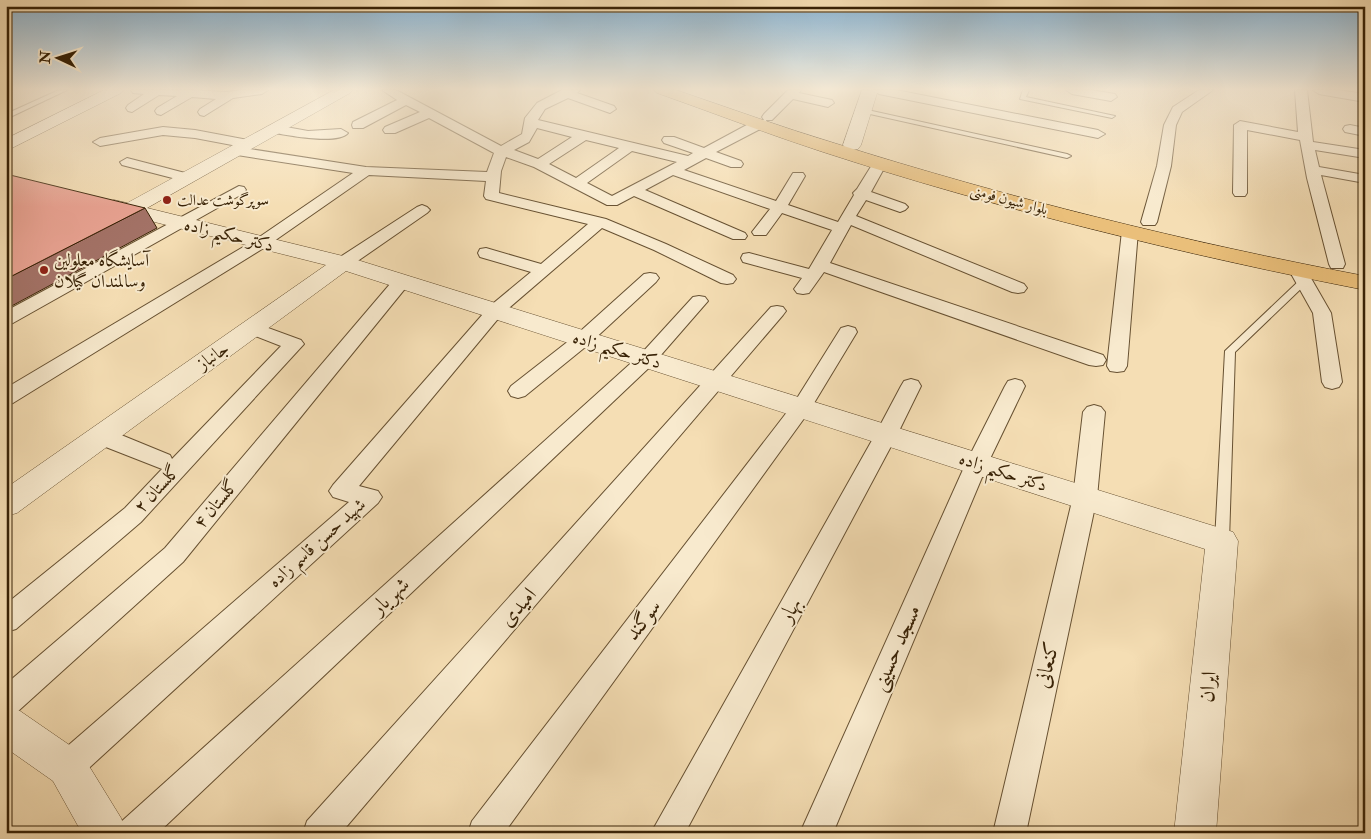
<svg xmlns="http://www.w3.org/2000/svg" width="1371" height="839" viewBox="0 0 1371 839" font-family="'IM FELL Double Pica',Amiri,serif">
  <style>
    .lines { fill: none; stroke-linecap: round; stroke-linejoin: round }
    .service-casing { stroke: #675132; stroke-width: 2 }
    .minor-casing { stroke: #675132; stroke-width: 2 }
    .tertiary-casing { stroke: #675132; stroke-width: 1 }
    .primary-casing { stroke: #382206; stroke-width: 1 }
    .service { fill: #f8eace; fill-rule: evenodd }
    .minor { fill: #f8eace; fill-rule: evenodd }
    .tertiary { fill: #f8eace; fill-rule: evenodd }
    .primary { fill: #eabf7a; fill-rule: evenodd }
    .shaded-wall { fill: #a47368; stroke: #382206 }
    .building { fill: #eaa494; stroke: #382206 }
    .poi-dot { fill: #8f2418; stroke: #f8eace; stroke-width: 2 }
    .labels { text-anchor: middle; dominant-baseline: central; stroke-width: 4; stroke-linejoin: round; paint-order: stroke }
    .far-poi-label { font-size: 15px; fill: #382206; stroke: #f8eace; text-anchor: start }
    .far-street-label { font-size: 15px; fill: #382206; stroke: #f8eace }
    .street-label { font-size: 18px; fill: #382206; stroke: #f8eace }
    .poi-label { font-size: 18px; fill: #382206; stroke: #f8eace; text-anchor: start }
    .near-street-label { font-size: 21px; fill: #382206; stroke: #f8eace }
  </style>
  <rect width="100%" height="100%" fill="#f5deb4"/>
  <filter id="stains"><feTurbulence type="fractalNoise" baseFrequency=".004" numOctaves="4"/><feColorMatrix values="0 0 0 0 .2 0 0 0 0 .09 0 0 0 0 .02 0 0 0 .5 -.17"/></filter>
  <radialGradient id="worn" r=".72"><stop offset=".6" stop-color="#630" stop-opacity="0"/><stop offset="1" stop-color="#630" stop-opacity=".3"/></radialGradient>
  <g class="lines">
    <defs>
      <path id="service" d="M 6,90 L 11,90 L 6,92 Z
        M 59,90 L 67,90 L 6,119 L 6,114 Z
        M 1023,90 L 1029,90 L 1026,97 L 1115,116 L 1112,118 L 1020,99 Z
        M 863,109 L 1067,154 L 1071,156 L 1067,158 L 861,112 L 861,110 Z
        M 1305,277 L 1308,278 L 1308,282 L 1235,352 L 1229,541 L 1227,545 L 1222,546 L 1217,545 L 1215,541 L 1225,351 L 1302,278 Z"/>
      <path id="minor" d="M 131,90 L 193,90 L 226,92 L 242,90 L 268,90 L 262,94 L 233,98 L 204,116 L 200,115 L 198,112 L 200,109 L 216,99 L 192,97 L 161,115 L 157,114 L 155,111 L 157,108 L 177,96 L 159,95 L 132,112 L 128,111 L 126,108 L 128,105 L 144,94 L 133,93 Z
        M 382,90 L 396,90 L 501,146 L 522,134 L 525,118 L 537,103 L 562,90 L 580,90 L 577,93 L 614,106 L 616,109 L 610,113 L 568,98 L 545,109 L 538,120 L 688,156 L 693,153 L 664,143 L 662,140 L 664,137 L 674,137 L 704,148 L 756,120 L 766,120 L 767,123 L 766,126 L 716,152 L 741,161 L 743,164 L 741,167 L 731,167 L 706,158 L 684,170 L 776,201 L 793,173 L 803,173 L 805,176 L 788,205 L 838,222 L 854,195 L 853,193 L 857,189 L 875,160 L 885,160 L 887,163 L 871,192 L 905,204 L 908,207 L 905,210 L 900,212 L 866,200 L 856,216 L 1024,284 L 1027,288 L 1024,292 L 1018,293 L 1012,292 L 851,225 L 830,263 L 1103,355 L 1106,360 L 1103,365 L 1096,366 L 1089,365 L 824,272 L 809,293 L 803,294 L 797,293 L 794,289 L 802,278 L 743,262 L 741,258 L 743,254 L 749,253 L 809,269 L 832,230 L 782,213 L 766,235 L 754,235 L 752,232 L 770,209 L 673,175 L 645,190 L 745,233 L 747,236 L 745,239 L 733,239 L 634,196 L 617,205 L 607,205 L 534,167 L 506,157 L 501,171 L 499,193 L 606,219 L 666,244 L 733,275 L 736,279 L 733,283 L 727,284 L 721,283 L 654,250 L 602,228 L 502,314 L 359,486 L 378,491 L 382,497 L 378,503 L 78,778 L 67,783 L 56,778 L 51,767 L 56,756 L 349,502 L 333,497 L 329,491 L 333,485 L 490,306 L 531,272 L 480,257 L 478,253 L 480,249 L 486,248 L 541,264 L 588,224 L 486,199 L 484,196 L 486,181 L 369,175 L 267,246 L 13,403 L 6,405 L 6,388 L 255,240 L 353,173 L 237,155 L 230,151 L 232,148 L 237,147 L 366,167 L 487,172 L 494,153 L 429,118 L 395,133 L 385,133 L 383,130 L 385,127 L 420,112 L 406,105 L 363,128 L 353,128 L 352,125 L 353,122 L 397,100 ZM 537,128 L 572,137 L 538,159 L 514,150 L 529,142 ZM 586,140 L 619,148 L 576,178 L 549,164 ZM 632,151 L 677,162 L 612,196 L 587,183 Z
        M 788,90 L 801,90 L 799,93 L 832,100 L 834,103 L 828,107 L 793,99 L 772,120 L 764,120 L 762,117 L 764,114 Z
        M 873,90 L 896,90 L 1098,130 L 1105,134 L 1098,138 L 879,94 Z
        M 1066,90 L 1091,90 L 1115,94 L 1117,97 L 1111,101 L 1072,94 Z
        M 1199,90 L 1213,90 L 1182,112 L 1176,125 L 1171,166 L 1157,222 L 1155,225 L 1143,225 L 1141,222 L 1157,166 L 1164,125 L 1173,107 Z
        M 1295,90 L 1307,90 L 1313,142 L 1365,150 L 1365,158 L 1315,150 L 1319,167 L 1365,175 L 1365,183 L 1321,175 L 1345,264 L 1343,268 L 1331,268 L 1329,264 L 1307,178 L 1300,140 L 1247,130 L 1247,193 L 1245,196 L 1235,196 L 1233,193 L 1234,125 L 1240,121 L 1298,132 Z
        M 1313,90 L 1338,90 L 1365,94 L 1365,102 L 1319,94 Z
        M 275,125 L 308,131 L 341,129 L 348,133 C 338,145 285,135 270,132 L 268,129 L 270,126 Z
        M 1350,125 L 1365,128 L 1365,136 L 1345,132 L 1343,129 L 1345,126 Z
        M 163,127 L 195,130 L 248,140 L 255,144 L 248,148 L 195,138 L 163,135 L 100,146 L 93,142 L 100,138 Z
        M 127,158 L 193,175 L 195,178 L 193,181 L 188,182 L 122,165 L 120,162 Z
        M 239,186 L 244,187 L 246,190 L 244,193 L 13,323 L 6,325 L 6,311 Z
        M 422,205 L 427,207 L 430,210 L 427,213 L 349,267 L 337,267 L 335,263 L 337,259 L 417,207 Z
        M 1130,226 L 1136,228 L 1138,231 L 1127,366 L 1124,371 L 1117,372 L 1110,371 L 1107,366 L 1122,231 L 1124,228 Z
        M 1298,265 L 1304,266 L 1331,313 L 1342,382 L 1339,387 L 1332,389 L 1325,387 L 1322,382 L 1313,313 L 1289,270 L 1292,266 Z
        M 650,273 L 656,274 L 659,278 L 656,282 L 589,344 L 525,396 L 518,398 L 511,396 L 508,391 L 511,386 L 575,336 L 644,274 Z
        M 402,276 L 408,277 L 411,281 L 408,285 L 183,562 L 16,713 L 6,717 L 6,684 L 165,548 L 396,277 Z
        M 699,296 L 705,297 L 708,301 L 654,363 L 158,833 L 118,833 L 122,821 L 640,355 L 693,297 Z
        M 777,306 L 783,307 L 786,311 L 783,315 L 341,833 L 303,833 L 307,821 L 771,307 Z
        M 252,322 L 301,340 L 304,344 L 141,522 L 16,629 L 6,632 L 6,604 L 125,508 L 162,469 L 93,442 L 90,436 L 93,430 L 101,428 L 109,430 L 170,455 L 172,459 L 281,346 L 245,332 L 243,328 L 245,324 Z
        M 848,326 L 855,328 L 857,332 L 808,413 L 504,833 L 468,833 L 472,821 L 794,403 L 841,328 Z
        M 911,379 L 918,381 L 921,386 L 897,435 L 685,833 L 651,833 L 875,435 L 901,386 L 904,381 Z
        M 1015,379 L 1022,381 L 1025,386 L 988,463 L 833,833 L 800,833 L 966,463 L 1005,386 L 1008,381 Z
        M 1094,405 L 1101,407 L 1105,412 L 1097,497 L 1026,833 L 993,833 L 1073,497 L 1083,412 L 1087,407 Z"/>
      <path id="tertiary" d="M 104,90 L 124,90 L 121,93 L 6,151 L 6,139 Z
        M 334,90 L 353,90 L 350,93 L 147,208 L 351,258 L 1233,532 L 1238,541 L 1216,833 L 1174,833 L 1205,549 L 346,271 L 17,513 L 6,516 L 6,488 L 326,265 L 107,210 L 104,206 L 107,202 L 114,200 L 127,203 Z
        M 862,90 L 878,90 L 861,145 L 858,149 L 852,150 L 846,149 L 843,145 Z
        M 6,706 L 20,711 L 81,753 L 121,818 L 127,833 L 82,833 L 53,781 L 6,748 Z"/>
      <path id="primary" d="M 654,90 L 676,90 C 729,108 781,127 834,143 C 1008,198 1186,242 1365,276 L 1365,290 C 1182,254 998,209 820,151 C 765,133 711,112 657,93 Z"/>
    </defs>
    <use href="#service" class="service-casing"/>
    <use href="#minor" class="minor-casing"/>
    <use href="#tertiary" class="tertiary-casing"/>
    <use href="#primary" class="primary-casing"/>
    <use href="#service" class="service"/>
    <use href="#minor" class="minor"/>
    <use href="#tertiary" class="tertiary"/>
    <use href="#primary" class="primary"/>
  </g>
  <path class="shaded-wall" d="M 145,208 L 157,228 L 6,309 L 6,279 Z"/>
  <path class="building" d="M 6,174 L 145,208 L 6,279 Z"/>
  <linearGradient id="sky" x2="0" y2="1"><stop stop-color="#8bb6d5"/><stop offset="0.43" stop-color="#faf0dd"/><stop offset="1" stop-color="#faf0dd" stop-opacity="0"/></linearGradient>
  <rect width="1371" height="207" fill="url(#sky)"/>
  <g class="poi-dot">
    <circle cx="167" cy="200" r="5"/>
    <circle cx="44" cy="270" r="5"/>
  </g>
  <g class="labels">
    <g class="far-poi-label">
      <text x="177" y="200">سوپرگوشت عدالت</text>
    </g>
    <g class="far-street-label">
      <text transform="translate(1009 200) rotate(15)">بلوار شیون فومنی</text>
    </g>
    <g class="street-label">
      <text transform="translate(229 235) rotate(14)">دکتر حکیم زاده</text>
      <text transform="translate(617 350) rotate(17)">دکتر حکیم زاده</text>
      <text transform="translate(213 356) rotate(-35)">جانباز</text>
      <text transform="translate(1003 472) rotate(18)">دکتر حکیم زاده</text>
      <text transform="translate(157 489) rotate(-47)">گلستان ۲</text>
      <text transform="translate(216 504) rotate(-50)">گلستان ۴</text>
      <text transform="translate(317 543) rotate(-42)">شهید حسن قاسم زاده</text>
    </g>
    <g class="poi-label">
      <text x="54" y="260">آسایشگاه معلولین<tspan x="54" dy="21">وسالمندان گیلان</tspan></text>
    </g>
    <g class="near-street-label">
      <text transform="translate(390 596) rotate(-43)">شهریار</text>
      <text transform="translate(518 607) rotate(-49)">امیدی</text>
      <text transform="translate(790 610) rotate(-61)">بهار</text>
      <text transform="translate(643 620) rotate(-53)">سوگند</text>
      <text transform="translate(896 648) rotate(-66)">مسجد حسینی</text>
      <text transform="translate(1047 665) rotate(-77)">کنعانی</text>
      <text transform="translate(1208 687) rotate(-85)">ایران</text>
    </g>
  </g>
  <rect width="1371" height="839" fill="none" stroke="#f5deb4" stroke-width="25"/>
  <rect x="8" y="8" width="1356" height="824" fill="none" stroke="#382206" stroke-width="2.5"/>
  <rect x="12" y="12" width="1346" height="814" fill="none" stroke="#382206"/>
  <g transform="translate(58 58) rotate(274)" stroke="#f8eace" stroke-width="4" paint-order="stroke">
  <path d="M0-4L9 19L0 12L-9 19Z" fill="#382206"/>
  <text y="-8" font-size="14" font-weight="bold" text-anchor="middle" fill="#382206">N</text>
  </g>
  <rect width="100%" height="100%" filter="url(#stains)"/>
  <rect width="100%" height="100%" fill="url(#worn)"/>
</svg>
